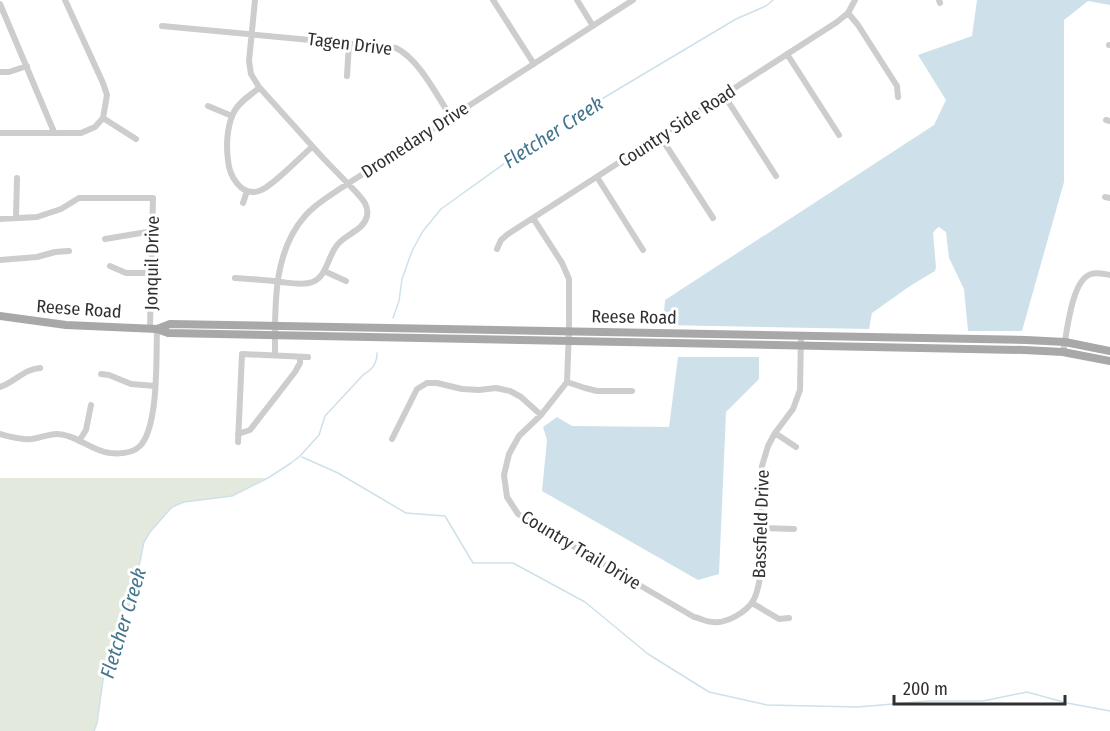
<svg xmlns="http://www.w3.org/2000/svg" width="1110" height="731" viewBox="0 0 1110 731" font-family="'Fira Sans Condensed',sans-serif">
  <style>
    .green { fill: #e4e9dd }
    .water { fill: #cee1ea }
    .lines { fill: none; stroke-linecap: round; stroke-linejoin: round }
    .stream { stroke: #cee1ea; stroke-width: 1.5 }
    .minor { stroke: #cdcdcd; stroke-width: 6 }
    .major { stroke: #a8a8a8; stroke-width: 8 }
    .labels { text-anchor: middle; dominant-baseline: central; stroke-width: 6; stroke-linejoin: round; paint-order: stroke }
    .street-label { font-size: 18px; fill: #303030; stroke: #fff }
    .water-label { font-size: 20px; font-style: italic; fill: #43758e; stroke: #fff }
  </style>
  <rect width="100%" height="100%" fill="#fff"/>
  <path class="green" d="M 0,478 L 268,478 L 232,496 L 184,502 L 172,507 L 150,532 L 144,542 L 139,566 L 139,583 L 113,641 L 104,673 L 97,723 L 94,731 L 0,731 Z"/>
  <path class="water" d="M 977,0 L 1110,0 L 1110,5 L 1088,1 L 1064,20 L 1064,182 L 1022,331 L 968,331 L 964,289 L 949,258 L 946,232 L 939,227 L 936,229 L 933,233 L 936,267 L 935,271 L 910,286 L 872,313 L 869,329 L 663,325 L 665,300 L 934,125 L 946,100 L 918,55 L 972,36 Z
    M 678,357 L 759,357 L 759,379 L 726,412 L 719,574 L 698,580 L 542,491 L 547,440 L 543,427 L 557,417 L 572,426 L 669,427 Z"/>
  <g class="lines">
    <path class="stream" d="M 393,318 L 399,301 L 402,279 L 412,251 L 423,231 L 441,209 L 558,125 L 736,19 L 766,6 L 773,0
      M 302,457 L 338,473 L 406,513 L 445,516 L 473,563 L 513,563 L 585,602 L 648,654 L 709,692 L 767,705 L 858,707 L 928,701 L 983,701 L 1027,692 L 1067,703 L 1110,711
      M 94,731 L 97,723 L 104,673 L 113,641 L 139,583 L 139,566 L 144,542 L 150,532 L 172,507 L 184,502 L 232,496 L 268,478 L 291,463 L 300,456 L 319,435 L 325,416 L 364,374 C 372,370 377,363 377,353"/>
    <path class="minor" d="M 65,0 L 103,83 L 107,95 L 103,118
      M 493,0 L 534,64
      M 577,0 L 593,26
      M 939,0 L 940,3
      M 0,4 L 54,132
      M 848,13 L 858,25 L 897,86 L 898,97
      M 162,26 L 396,48 C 419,59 437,96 451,117
      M 1109,45 L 1110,45
      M 787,54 L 839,135
      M 0,72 L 9,72 L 27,66
      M 347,76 L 349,43
      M 259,88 C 251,95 237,103 233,114 C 227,127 226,146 228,160 C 229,175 241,197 259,191 C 272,187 300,157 312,147
      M 724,95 L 776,176
      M 208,106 L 232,116
      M 103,118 L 136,139
      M 1106,120 L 1110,121
      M 0,133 L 81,133 L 95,127 L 103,118
      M 660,136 L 713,218
      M 597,177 L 643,250
      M 1105,197 L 1110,198
      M 243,203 L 247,191
      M 16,218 L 17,178
      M 533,218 L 562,263 L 569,279 L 569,331 L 567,382 L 541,415 L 519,436 L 509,454 L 504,475 L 507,497 L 518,514 L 694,617 C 700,618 706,622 713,622 C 721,623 729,620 736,616 C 754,606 757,596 760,577 L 762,466 L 768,446 L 775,433 L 793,409 L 800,390 L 801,336
      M 0,219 L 37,217 L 61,209 L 79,198 L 153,198 L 150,328
      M 105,239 L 153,231
      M 497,249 L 501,240 L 508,234 L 837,22 L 848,13 L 855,0
      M 0,260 L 37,257 L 55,252 L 69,251
      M 110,266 L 126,273 L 152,273
      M 324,271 L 346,281
      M 235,278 C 251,279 266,280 281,282 C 290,283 300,285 309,283 C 327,280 327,256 338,244 C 346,234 364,230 367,216 C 369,205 362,199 356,192 L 323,158 L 259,87 L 251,74 L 249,61 L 255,0
      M 1063,352 C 1067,334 1071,280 1091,274 C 1097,272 1104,274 1110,275
      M 275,355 C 275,309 272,253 305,216 C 314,205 326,198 338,190 L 633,0
      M 101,374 L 109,375 L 131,384 L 155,386
      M 567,382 L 585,388 L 597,391 L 632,391
      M 0,387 C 15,382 24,369 40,368
      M 775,433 L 796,447
      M 0,434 C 11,437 21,440 32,439 C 46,437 52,431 68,436 C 82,440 94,451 110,453 C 120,454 133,453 140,446 C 159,426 156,356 157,329
      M 238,434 L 250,430 L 295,372 L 300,363 L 300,357
      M 392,439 L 417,389 L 427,383 L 437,383 L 462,389 L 479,390 L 496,388 L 510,391 L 521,397 L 541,415
      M 79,441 L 86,430 L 91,405
      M 238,442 L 242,354 L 308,357
      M 760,528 L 794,529
      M 752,603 L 779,619 L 789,618"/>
    <path class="major" d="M 0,316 L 66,325 L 157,329 L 168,333 L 1024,350 L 1063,352 L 1110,361
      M 157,329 L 170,324 L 1026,340 L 1065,342 L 1110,351"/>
  </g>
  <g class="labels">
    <g class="street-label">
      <text transform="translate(350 44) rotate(7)">Tagen Drive</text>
      <text transform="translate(677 126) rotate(-33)">Country Side Road</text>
      <text transform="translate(415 140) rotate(-33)">Dromedary Drive</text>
      <text transform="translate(152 263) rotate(-89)">Jonquil Drive</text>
      <text transform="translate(79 309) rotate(4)">Reese Road</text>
      <text transform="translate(634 317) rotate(1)">Reese Road</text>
      <text transform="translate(761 524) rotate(-88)">Bassfield Drive</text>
      <text transform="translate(581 550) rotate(31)">Country Trail Drive</text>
    </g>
    <g class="water-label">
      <text transform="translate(553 132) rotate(-33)">Fletcher Creek</text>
      <text transform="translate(123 623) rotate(-73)">Fletcher Creek</text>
    </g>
  </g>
  <path d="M894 695v9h171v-9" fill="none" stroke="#303030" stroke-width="3"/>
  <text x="903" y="695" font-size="18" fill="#303030" stroke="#ffffff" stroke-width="4.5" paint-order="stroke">200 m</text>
</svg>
